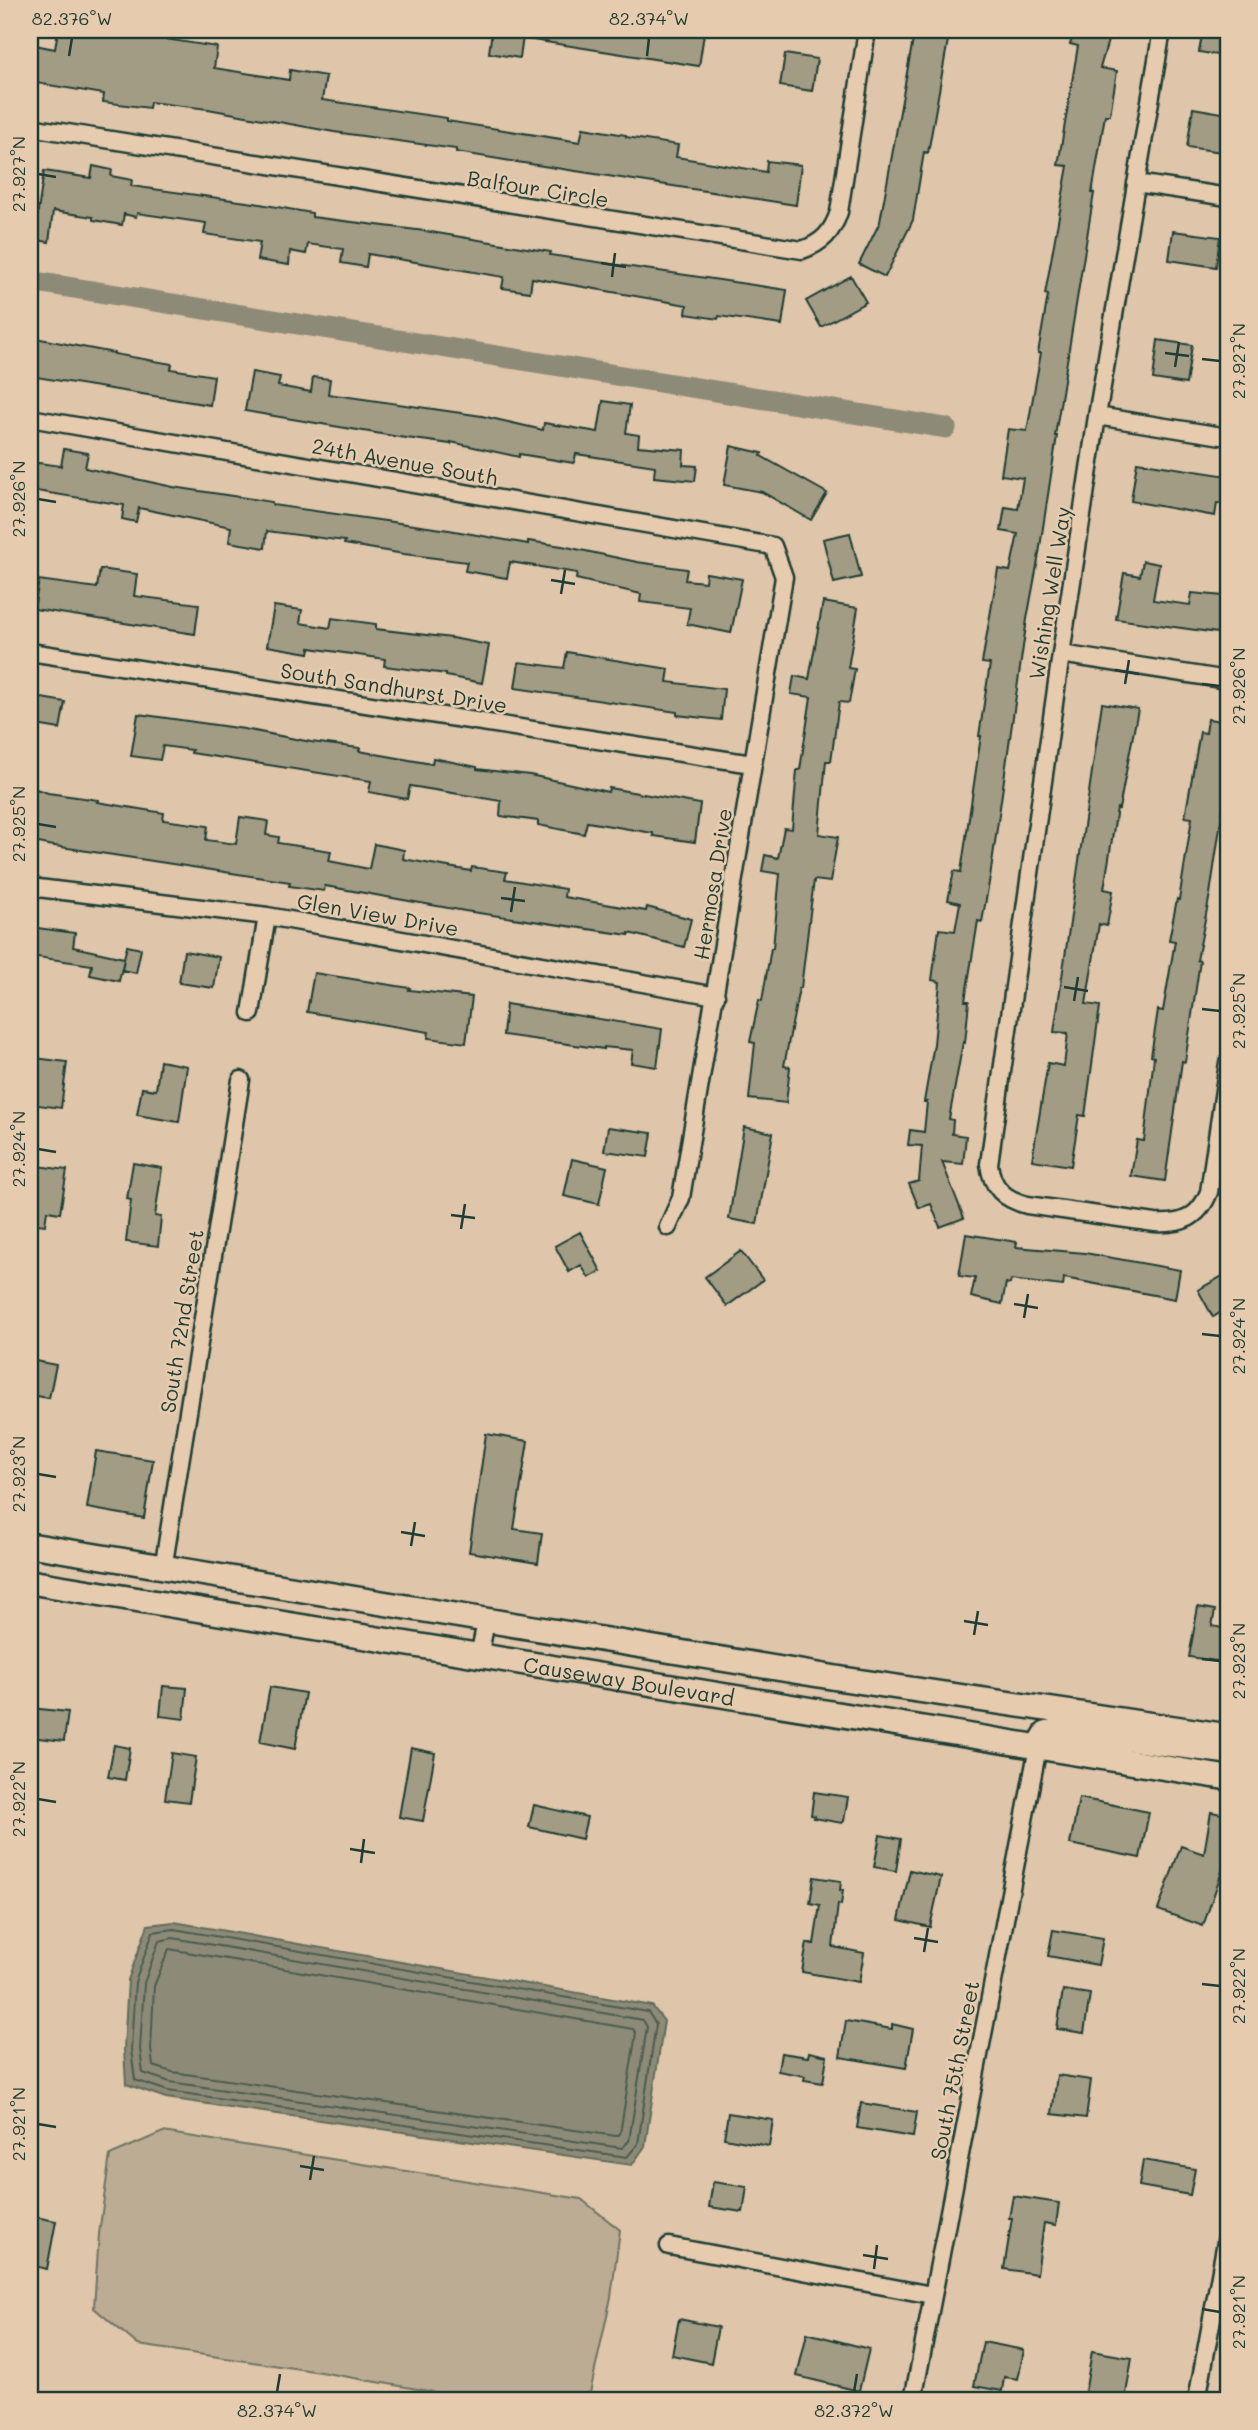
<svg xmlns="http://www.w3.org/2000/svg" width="1258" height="2430" viewBox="0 0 1258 2430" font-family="Mali,sans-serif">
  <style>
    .green { fill: #bcac94; stroke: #6e7464; stroke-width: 2 }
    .water { fill: #8d8b77; stroke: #616c5c; stroke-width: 2 }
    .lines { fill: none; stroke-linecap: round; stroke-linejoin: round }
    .shore { stroke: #4b5c4f; stroke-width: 2 }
    .canal { stroke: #8d8b77; stroke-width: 21 }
    .building { fill: #a39c85; stroke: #1f3d34; stroke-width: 2 }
    .minor-casing { stroke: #1f3d34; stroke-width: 21 }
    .secondary-casing { stroke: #1f3d34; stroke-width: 28 }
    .minor { stroke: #e7cbae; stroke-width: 16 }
    .secondary { stroke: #e7cbae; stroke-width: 23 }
    .ticks { fill: none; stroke: #1f3d34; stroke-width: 2.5 }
    .labels { text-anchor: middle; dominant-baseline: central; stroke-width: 5; stroke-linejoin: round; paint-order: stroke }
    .street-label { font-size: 21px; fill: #1f3d34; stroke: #e7cbae }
    .neatline { fill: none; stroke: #1f3d34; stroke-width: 2.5 }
    .ticks-label { font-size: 18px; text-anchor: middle; fill: #1f3d34 }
  </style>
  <rect width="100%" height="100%" fill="#dfc5a9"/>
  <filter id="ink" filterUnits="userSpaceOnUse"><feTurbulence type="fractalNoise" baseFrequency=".0143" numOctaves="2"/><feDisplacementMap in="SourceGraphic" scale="14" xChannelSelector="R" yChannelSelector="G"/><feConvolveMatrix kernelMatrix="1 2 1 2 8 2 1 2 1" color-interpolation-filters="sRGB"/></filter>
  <g filter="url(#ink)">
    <path class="green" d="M 163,2132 L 581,2199 L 620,2230 L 611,2297 L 590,2393 L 564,2400 L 480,2400 L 320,2372 L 138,2345 L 94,2308 L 99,2234 L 110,2155 Z"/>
    <path class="water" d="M 174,1922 L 652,2006 L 664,2021 L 645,2146 L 632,2165 L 166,2098 L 126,2084 L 124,2049 L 128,1980 L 148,1925 Z"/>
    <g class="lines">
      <path class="shore" d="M 174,1929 L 648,2012 L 656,2024 L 638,2144 L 627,2157 L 168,2091 L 135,2080 L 131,2049 L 135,1982 L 153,1932 Z
        M 173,1938 L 643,2020 L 647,2027 L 629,2141 L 622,2148 L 170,2082 L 143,2073 L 140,2049 L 144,1983 L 159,1941 Z
        M 169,1949 L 633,2029 L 636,2033 L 620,2134 L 616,2136 L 172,2072 L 153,2066 L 151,2049 L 154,1986 Z"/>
      <path class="canal" d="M 30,281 L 946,428"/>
    </g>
    <path class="building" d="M 58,30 L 90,30 L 120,34 L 121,30 L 166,30 L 165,39 L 217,47 L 214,68 L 289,80 L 290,70 L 326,76 L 322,100 L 447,118 L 447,121 L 580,142 L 583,128 L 626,135 L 626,137 L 678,145 L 676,157 L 766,172 L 767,161 L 801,165 L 796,205 L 517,162 L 456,152 L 456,149 L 334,132 L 208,109 L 150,102 L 149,108 L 103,102 L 104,94 L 30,82 L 30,44 L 55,49 Z
      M 492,30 L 524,30 L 520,58 L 489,53 Z
      M 527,30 L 639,30 L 662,33 L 662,30 L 678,30 L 704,34 L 699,66 L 526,39 Z
      M 1075,30 L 1111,30 L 1100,68 L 1117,71 L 1110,115 L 1105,115 L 1092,193 L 1094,193 L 1055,436 L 1057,436 L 1038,560 L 1027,619 L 990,877 L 982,922 L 978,921 L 965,1001 L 969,1001 L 965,1043 L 963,1042 L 949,1119 L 953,1120 L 952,1134 L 966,1136 L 963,1164 L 942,1162 L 964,1218 L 940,1227 L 931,1204 L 919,1208 L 909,1184 L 919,1181 L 922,1146 L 908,1145 L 910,1130 L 924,1132 L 927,1102 L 924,1102 L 934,1044 L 940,982 L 932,980 L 939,929 L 955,931 L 960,903 L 948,900 L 954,871 L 961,872 L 981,736 L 979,736 L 990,664 L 982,663 L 998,569 L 1010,571 L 1018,534 L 1001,531 L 1005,507 L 1018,509 L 1023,478 L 1001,475 L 1008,429 L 1027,431 L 1041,353 L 1038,353 L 1048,295 L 1045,294 L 1068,166 L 1058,165 L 1078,46 L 1070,44 Z
      M 1203,30 L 1228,30 L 1224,56 L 1199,52 Z
      M 914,34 L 948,40 L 928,153 L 924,152 L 913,220 L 885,277 L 859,264 L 880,222 Z
      M 785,54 L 817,59 L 812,91 L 780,86 Z
      M 1193,108 L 1228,114 L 1222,152 L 1187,147 Z
      M 93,166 L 112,170 L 111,176 L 132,180 L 131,186 L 254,203 L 312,213 L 312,217 L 425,231 L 551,252 L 550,255 L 787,290 L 782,325 L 719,316 L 718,319 L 686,314 L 687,305 L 532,278 L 530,292 L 502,288 L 504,277 L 368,254 L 366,267 L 341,263 L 343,249 L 308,244 L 306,254 L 290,251 L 289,265 L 257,260 L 260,242 L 204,234 L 206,223 L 137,213 L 136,217 L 124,214 L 122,225 L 93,220 L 93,217 L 53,211 L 49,242 L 30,239 L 30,217 L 37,218 L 44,171 L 91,178 Z
      M 1173,231 L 1220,237 L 1216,267 L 1169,260 Z
      M 851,276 L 866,302 L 821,327 L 806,301 Z
      M 30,337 L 114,353 L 114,354 L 172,364 L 171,369 L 214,376 L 210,405 L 30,376 Z
      M 1158,340 L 1192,345 L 1186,384 L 1153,379 Z
      M 252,372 L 280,377 L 278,386 L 311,392 L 313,377 L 330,379 L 328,394 L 482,416 L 543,430 L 544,423 L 598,432 L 603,401 L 630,405 L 626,433 L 639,435 L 638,446 L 684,450 L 683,465 L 697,466 L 695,481 L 654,477 L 655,466 L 576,454 L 574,463 L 519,454 L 519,457 L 451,442 L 451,444 L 399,437 L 245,411 Z
      M 731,446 L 762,453 L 761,456 L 827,493 L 811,520 L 762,492 L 724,485 Z
      M 64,449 L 88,453 L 85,468 L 173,487 L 272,502 L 272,505 L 449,530 L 528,544 L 528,541 L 562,546 L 637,562 L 687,569 L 685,580 L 705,582 L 706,573 L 742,579 L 731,633 L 687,624 L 690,608 L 640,602 L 641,594 L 576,579 L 577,573 L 510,562 L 507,578 L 465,571 L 467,562 L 404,554 L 344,544 L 345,541 L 267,531 L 265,548 L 229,542 L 231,527 L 139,508 L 136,522 L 122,519 L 124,505 L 30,490 L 30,462 L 61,466 Z
      M 1137,462 L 1228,476 L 1228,504 L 1217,503 L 1215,516 L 1131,501 Z
      M 850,533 L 861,577 L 834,583 L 823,539 Z
      M 1143,561 L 1159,564 L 1153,600 L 1190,605 L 1192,593 L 1223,596 L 1218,633 L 1116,619 L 1124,573 L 1140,576 Z
      M 100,569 L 137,574 L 134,596 L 199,604 L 195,634 L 34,609 L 39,580 L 97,588 Z
      M 823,602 L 858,608 L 848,668 L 855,669 L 849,703 L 839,702 L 831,761 L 826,761 L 819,834 L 838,837 L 830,882 L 814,880 L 801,988 L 799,988 L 784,1066 L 790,1067 L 786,1103 L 749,1099 L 755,1043 L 750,1042 L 759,1000 L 762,1001 L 771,948 L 773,948 L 780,874 L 762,871 L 765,855 L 778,858 L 784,828 L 792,829 L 797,770 L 800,770 L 811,697 L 791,694 L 794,676 L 809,679 Z
      M 274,606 L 302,610 L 300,623 L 330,628 L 332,618 L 376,624 L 376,629 L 452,638 L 489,645 L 482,683 L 446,676 L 446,674 L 384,666 L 385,659 L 310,648 L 309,653 L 267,646 Z
      M 567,652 L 669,669 L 667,682 L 724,689 L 721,720 L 677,715 L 677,712 L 515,688 L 519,662 L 564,668 Z
      M 30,696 L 65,702 L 60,729 L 30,724 Z
      M 1102,703 L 1138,709 L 1119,809 L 1117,808 L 1104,889 L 1113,891 L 1107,926 L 1099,924 L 1086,1004 L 1100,1006 L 1085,1116 L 1079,1115 L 1071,1166 L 1032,1160 L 1048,1063 L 1064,1066 L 1068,1033 L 1054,1032 Z
      M 138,714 L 244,729 L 311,742 L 360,748 L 359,751 L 432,764 L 433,758 L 477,767 L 477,769 L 530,775 L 608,792 L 609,788 L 700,804 L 695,842 L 653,836 L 653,833 L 587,822 L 584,834 L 538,825 L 538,821 L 500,816 L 501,801 L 410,786 L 407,799 L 369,792 L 371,781 L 191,753 L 192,750 L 163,746 L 160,760 L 131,756 Z
      M 1208,719 L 1228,722 L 1228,774 L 1210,894 L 1197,960 L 1200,961 L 1185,1062 L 1182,1061 L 1165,1181 L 1131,1176 L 1137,1140 L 1144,1141 L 1154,1057 L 1151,1056 L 1158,1010 L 1163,1011 L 1175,941 L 1169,940 L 1177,899 L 1179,900 L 1192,818 L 1185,817 L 1200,732 L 1206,733 Z
      M 30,787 L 48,793 L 98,800 L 97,802 L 164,813 L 163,820 L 208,826 L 206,840 L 236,844 L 240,817 L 268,821 L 266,835 L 279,837 L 278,843 L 331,851 L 329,861 L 369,869 L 374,844 L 404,850 L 403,859 L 471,871 L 472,867 L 507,872 L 505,879 L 565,889 L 564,897 L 646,911 L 647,907 L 691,919 L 684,947 L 629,933 L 629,935 L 465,911 L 325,886 L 324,891 L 289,886 L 290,882 L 48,845 L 30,841 Z
      M 30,927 L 75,933 L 73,947 L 124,958 L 127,946 L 141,949 L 136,973 L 122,970 L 124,959 L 119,981 L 90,975 L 92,965 L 30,956 Z
      M 184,951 L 219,957 L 214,988 L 179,983 Z
      M 314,973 L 410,988 L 409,990 L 472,997 L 466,1043 L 428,1038 L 429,1032 L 307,1012 Z
      M 506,1004 L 662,1029 L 657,1067 L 631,1063 L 633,1050 L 604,1047 L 604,1049 L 503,1035 Z
      M 35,1058 L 67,1062 L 61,1108 L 30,1104 Z
      M 160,1061 L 187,1066 L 179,1122 L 137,1115 L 142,1088 L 156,1090 Z
      M 608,1127 L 652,1133 L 648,1157 L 604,1151 Z
      M 744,1127 L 773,1133 L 757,1224 L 729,1219 Z
      M 572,1159 L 607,1167 L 599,1204 L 564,1196 Z
      M 133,1163 L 162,1168 L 155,1216 L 161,1217 L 158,1246 L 126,1242 L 131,1200 L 127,1199 Z
      M 30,1165 L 67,1170 L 60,1213 L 47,1211 L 45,1225 L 30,1223 Z
      M 580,1232 L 601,1271 L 589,1278 L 581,1265 L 569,1272 L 555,1246 Z
      M 966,1234 L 1017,1242 L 1016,1247 L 1085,1253 L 1180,1270 L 1175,1299 L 1064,1278 L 1063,1286 L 1011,1280 L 1010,1284 L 1006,1283 L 1002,1304 L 971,1297 L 975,1278 L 959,1276 Z
      M 741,1251 L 763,1280 L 727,1306 L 705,1277 Z
      M 1228,1273 L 1228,1308 L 1213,1317 L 1198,1290 Z
      M 30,1360 L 56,1365 L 49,1398 L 30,1395 Z
      M 486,1434 L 528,1441 L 514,1529 L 542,1533 L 538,1563 L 469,1552 Z
      M 96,1451 L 153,1460 L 144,1518 L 87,1508 Z
      M 1198,1607 L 1215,1610 L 1212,1626 L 1228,1629 L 1223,1662 L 1189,1657 Z
      M 163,1686 L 187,1688 L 184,1719 L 160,1716 Z
      M 270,1687 L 305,1693 L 295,1749 L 260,1742 Z
      M 30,1708 L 68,1712 L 64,1741 L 30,1737 Z
      M 114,1745 L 130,1748 L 125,1780 L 108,1777 Z
      M 411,1748 L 435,1753 L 423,1821 L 399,1817 Z
      M 172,1753 L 196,1757 L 189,1802 L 165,1799 Z
      M 814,1792 L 848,1797 L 844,1821 L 842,1823 L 814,1818 L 815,1816 L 811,1815 Z
      M 1079,1798 L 1149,1812 L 1140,1858 L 1070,1844 Z
      M 534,1805 L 587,1817 L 582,1839 L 529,1827 Z
      M 1211,1812 L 1228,1815 L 1228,1854 L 1203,1926 L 1158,1910 L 1181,1846 L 1204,1854 Z
      M 880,1835 L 901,1839 L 896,1871 L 874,1867 Z
      M 910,1870 L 941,1877 L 930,1927 L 899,1920 Z
      M 814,1877 L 841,1881 L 840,1890 L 843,1890 L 841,1905 L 838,1904 L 833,1947 L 864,1953 L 859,1982 L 802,1972 L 807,1943 L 814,1944 L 820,1905 L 810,1903 Z
      M 1053,1930 L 1103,1938 L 1098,1965 L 1048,1956 Z
      M 1063,1990 L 1090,1994 L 1084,2033 L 1057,2029 Z
      M 846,2021 L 892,2029 L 892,2024 L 913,2029 L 906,2068 L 840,2057 Z
      M 809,2052 L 827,2056 L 823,2083 L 804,2080 L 805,2076 L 778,2071 L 781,2053 L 808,2057 Z
      M 1057,2075 L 1091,2080 L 1086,2118 L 1052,2114 Z
      M 861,2103 L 917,2112 L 913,2137 L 857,2128 Z
      M 728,2113 L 773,2120 L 769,2146 L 724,2138 Z
      M 1143,2160 L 1195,2169 L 1190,2195 L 1139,2186 Z
      M 713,2182 L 747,2187 L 743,2212 L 709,2207 Z
      M 1013,2196 L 1059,2203 L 1056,2225 L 1044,2223 L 1037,2274 L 1004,2269 L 1012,2218 L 1009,2218 Z
      M 30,2216 L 56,2221 L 47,2269 L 30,2265 Z
      M 679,2319 L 718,2327 L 711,2363 L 672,2355 Z
      M 807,2333 L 869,2349 L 859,2391 L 797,2376 Z
      M 983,2342 L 1024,2350 L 1018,2379 L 1004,2377 L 1002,2391 L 974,2386 Z
      M 1092,2351 L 1132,2358 L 1125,2400 L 1085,2394 Z"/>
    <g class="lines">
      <defs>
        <path id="minor" d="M 1162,30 L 1097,416 L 1061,654 L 989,1164 C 992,1188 1004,1199 1027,1205 L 1155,1223 C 1181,1225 1199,1218 1209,1192 L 1228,1063
          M 30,127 L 802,250 C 822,243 832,233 839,212 L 867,30
          M 1136,183 L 1228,197
          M 1097,416 L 1228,437
          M 30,418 L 773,546 L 784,577 L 681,1198 L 668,1227
          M 30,652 L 752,764
          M 1061,654 L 1228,680
          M 30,887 L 267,916 L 716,996
          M 251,1013 L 267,916
          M 163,1569 L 241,1080
          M 479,1656 L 486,1622
          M 669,2246 L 932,2295
          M 913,2400 L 1038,1747
          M 1197,2400 L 1228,2231"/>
        <g id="secondary">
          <path d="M 30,1545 L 843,1679 L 1228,1736"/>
          <path id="s1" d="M 30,1582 L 1228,1778"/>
          <path d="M 1038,1747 L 1046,1734 L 1062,1730 L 1228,1752"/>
        </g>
      </defs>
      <use href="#minor" class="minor-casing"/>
      <use href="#secondary" class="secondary-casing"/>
      <use href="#minor" class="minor"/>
      <use href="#secondary" class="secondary"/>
    </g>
  </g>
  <path class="ticks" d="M 69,56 L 72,38M 647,56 L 649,38M 38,174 L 56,177M 601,263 L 626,267M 612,277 L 615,253M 1165,353 L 1189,356M 1202,359 L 1220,361M 1175,367 L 1179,342M 38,499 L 56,502M 551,580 L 575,584M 561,594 L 565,570M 1115,670 L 1139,674M 1125,684 L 1129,660M 1202,684 L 1220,686M 38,824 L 56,827M 501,898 L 525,901M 511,912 L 515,887M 1064,987 L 1088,991M 1074,1001 L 1078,977M 1202,1009 L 1220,1011M 38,1149 L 56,1152M 451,1215 L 475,1218M 461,1229 L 465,1204M 1014,1304 L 1038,1308M 1024,1318 L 1028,1294M 1202,1334 L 1220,1336M 38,1474 L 56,1477M 401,1532 L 425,1536M 411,1546 L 415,1522M 964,1621 L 988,1625M 974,1635 L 978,1611M 1202,1659 L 1220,1661M 38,1799 L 56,1802M 350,1849 L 375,1853M 361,1863 L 364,1839M 914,1938 L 938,1942M 924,1952 L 928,1928M 1202,1984 L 1220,1986M 38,2124 L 56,2127M 300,2166 L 324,2170M 310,2180 L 314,2156M 863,2255 L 888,2259M 874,2269 L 877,2245M 1202,2309 L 1220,2312M 277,2392 L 280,2374M 854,2392 L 857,2374"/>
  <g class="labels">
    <g class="street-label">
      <text transform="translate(538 188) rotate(9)">Balfour Circle</text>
      <text transform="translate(405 461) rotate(10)">24th Avenue South</text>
      <text transform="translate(1049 593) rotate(-81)">Wishing Well Way</text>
      <text transform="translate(394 687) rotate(9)">South Sandhurst Drive</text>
      <text transform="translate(712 884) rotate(-81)">Hermosa Drive</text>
      <text transform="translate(378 914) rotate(10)">Glen View Drive</text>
      <text transform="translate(181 1321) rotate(-81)">South 72nd Street</text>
      <text stroke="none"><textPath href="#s1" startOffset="607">Causeway Boulevard</textPath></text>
      <text transform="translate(954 2070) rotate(-79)">South 75th Street</text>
    </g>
  </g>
  <rect width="1258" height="2430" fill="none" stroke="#e7cbae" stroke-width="77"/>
  <rect x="38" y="38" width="1182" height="2354" class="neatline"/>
  <g class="ticks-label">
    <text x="72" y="25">82.376°W</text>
    <text x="649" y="25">82.374°W</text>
    <text transform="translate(19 174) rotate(-90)" y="6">27.927°N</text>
    <text transform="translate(1239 361) rotate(-90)" y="6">27.927°N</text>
    <text transform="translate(19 499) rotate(-90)" y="6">27.926°N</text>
    <text transform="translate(1239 686) rotate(-90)" y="6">27.926°N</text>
    <text transform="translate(19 824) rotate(-90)" y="6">27.925°N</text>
    <text transform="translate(1239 1011) rotate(-90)" y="6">27.925°N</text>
    <text transform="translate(19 1149) rotate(-90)" y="6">27.924°N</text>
    <text transform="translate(1239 1336) rotate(-90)" y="6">27.924°N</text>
    <text transform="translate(19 1474) rotate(-90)" y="6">27.923°N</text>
    <text transform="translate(1239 1661) rotate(-90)" y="6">27.923°N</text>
    <text transform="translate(19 1799) rotate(-90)" y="6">27.922°N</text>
    <text transform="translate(1239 1986) rotate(-90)" y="6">27.922°N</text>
    <text transform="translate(19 2124) rotate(-90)" y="6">27.921°N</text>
    <text transform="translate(1239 2312) rotate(-90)" y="6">27.921°N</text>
    <text x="277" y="2417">82.374°W</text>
    <text x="854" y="2417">82.372°W</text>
  </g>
</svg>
